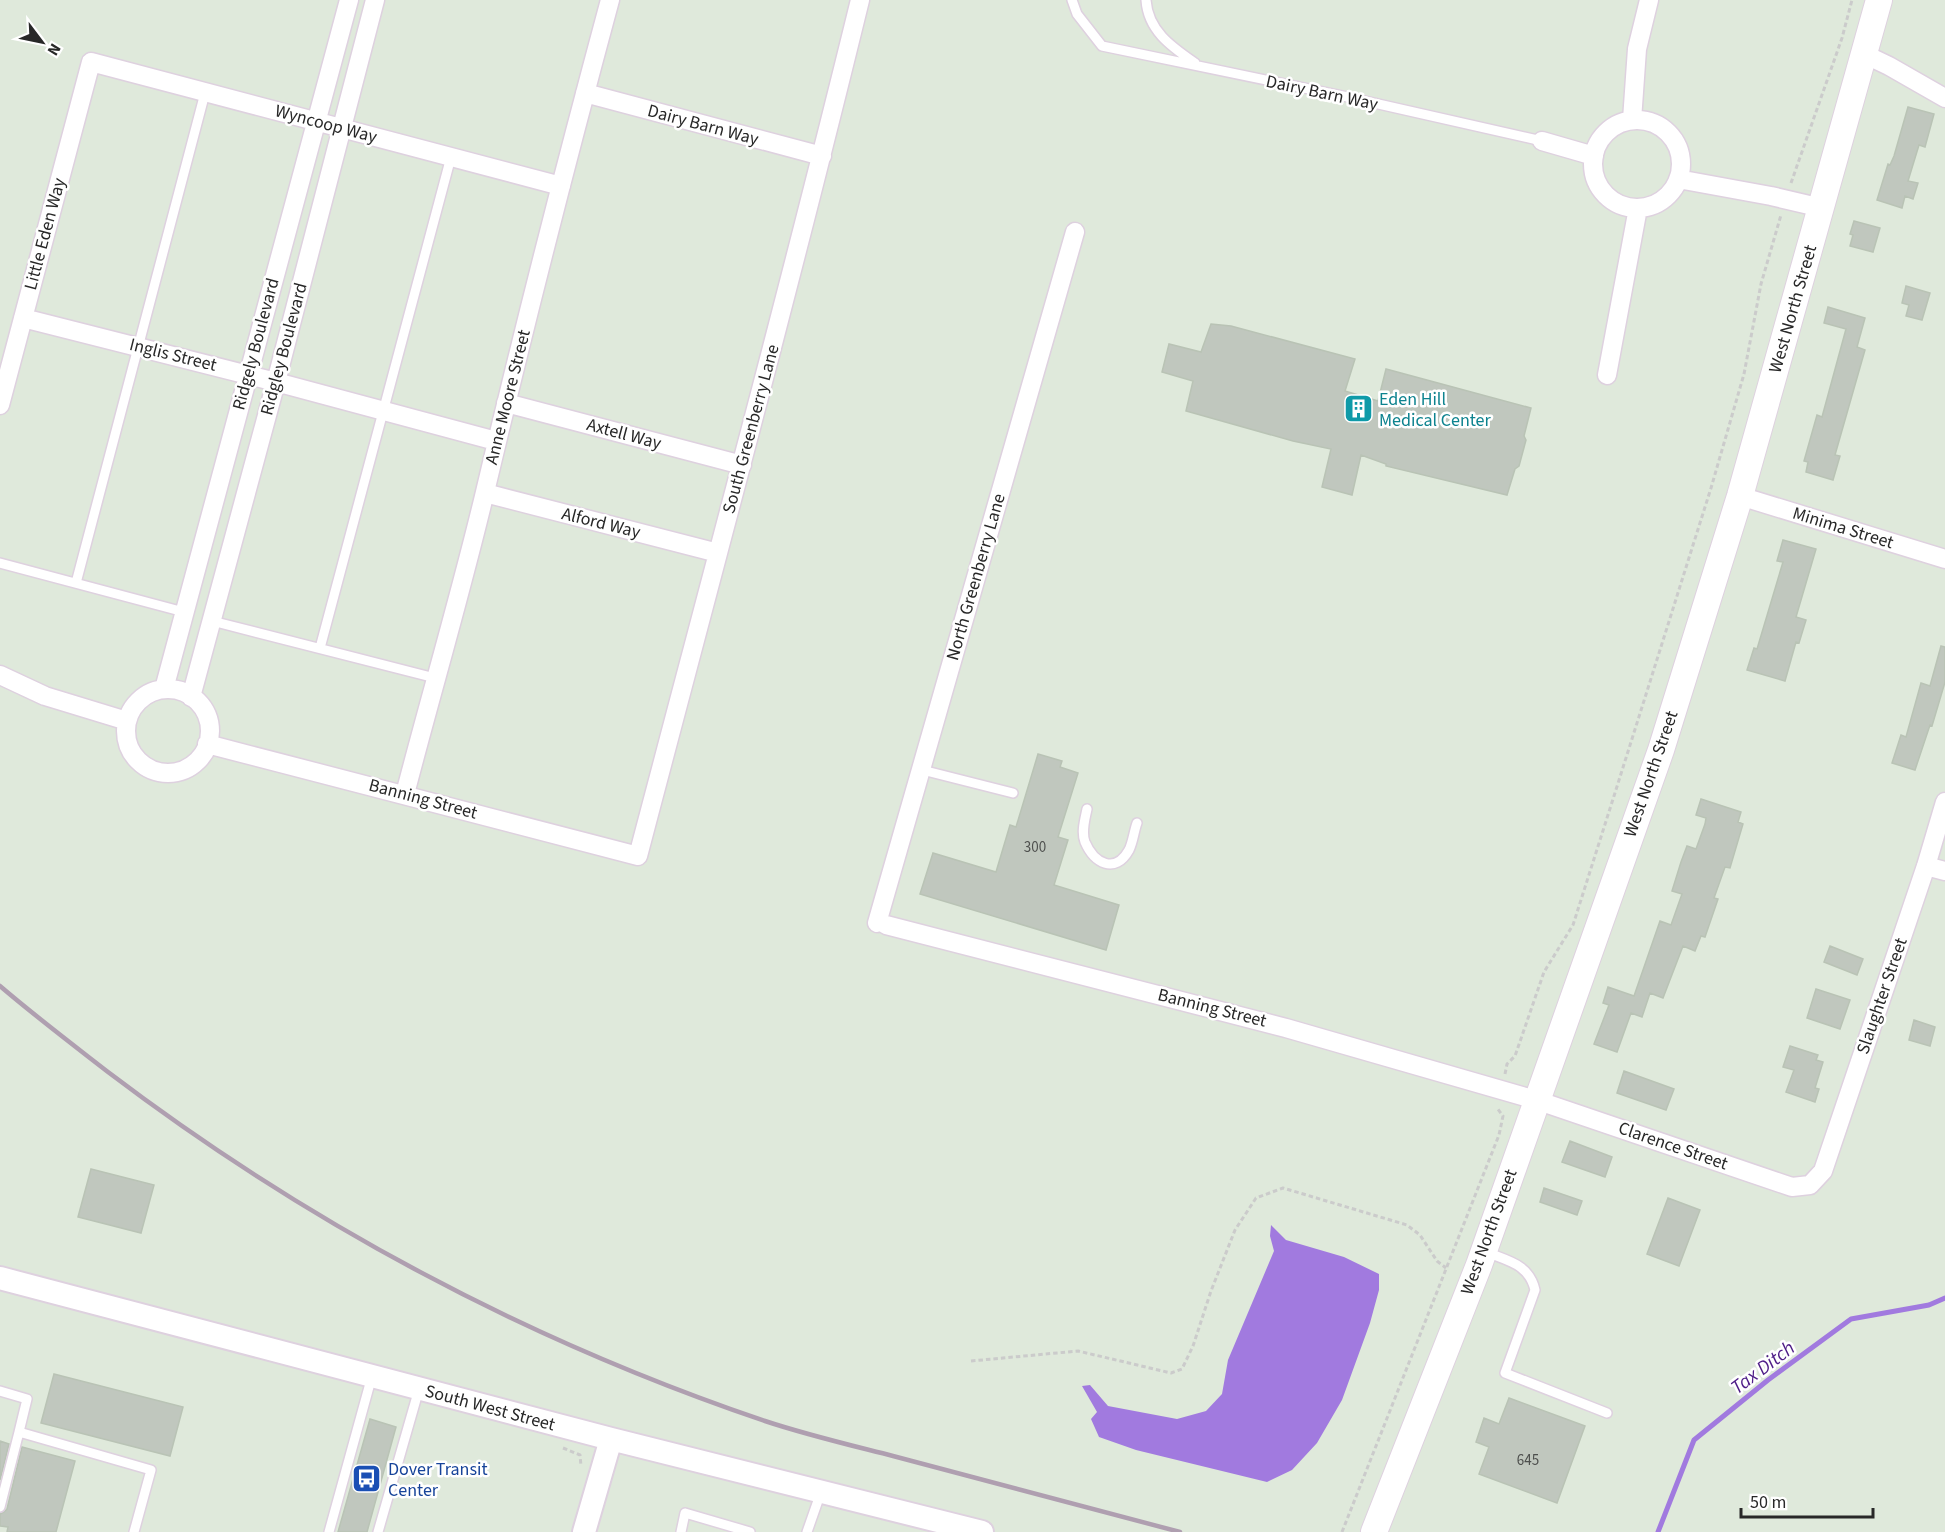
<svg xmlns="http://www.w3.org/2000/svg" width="1945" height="1532" viewBox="0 0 1945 1532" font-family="'Source Sans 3',sans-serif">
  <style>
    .water { fill: #a17adf }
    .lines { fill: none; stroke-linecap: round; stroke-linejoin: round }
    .stream { stroke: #a17adf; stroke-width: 5 }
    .building { fill: #c0c7be; stroke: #b9c3b5; stroke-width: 1.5 }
    .service-casing { stroke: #ded1df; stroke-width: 12 }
    .minor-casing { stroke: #ded1df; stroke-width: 21 }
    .tertiary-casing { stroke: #ded1df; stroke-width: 26 }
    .secondary-casing { stroke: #ded1df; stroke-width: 28 }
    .path { stroke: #cbcbcb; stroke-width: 3; stroke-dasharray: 4.5 3; stroke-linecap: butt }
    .service { stroke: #fff; stroke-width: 9 }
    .minor { stroke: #fff; stroke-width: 18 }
    .tertiary { stroke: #fff; stroke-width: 22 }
    .secondary { stroke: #fff; stroke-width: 26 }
    .rail { stroke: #af9fb0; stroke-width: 4.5 }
    .labels { text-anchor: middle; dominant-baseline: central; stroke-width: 5; stroke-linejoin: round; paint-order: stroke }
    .number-label { font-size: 15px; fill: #4e504e }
    .street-label { font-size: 18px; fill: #282828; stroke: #fff }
    .culture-label { font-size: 18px; fill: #0d838f; stroke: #fff; text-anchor: start }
    .transit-label { font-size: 18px; fill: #164399; stroke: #fff; text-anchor: start }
    .water-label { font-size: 20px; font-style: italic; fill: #4e1d87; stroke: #fff }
  </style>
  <rect width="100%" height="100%" fill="#dfe9db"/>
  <path class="water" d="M 1271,1225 L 1286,1240 L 1344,1257 L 1379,1274 L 1379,1290 L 1370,1323 L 1342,1400 L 1317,1443 L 1292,1470 L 1267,1482 L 1136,1450 L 1099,1437 L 1091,1419 L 1097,1412 L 1082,1386 L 1090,1385 L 1108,1406 L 1177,1419 L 1206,1411 L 1222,1394 L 1228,1360 L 1274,1251 L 1270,1236 Z"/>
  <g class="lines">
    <path class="stream" d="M 1658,1532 L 1694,1440 L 1768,1380 L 1851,1319 L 1929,1305 L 1945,1298"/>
  </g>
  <path class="building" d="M 1908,107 L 1934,114 L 1925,147 L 1919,145 L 1908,181 L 1918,183 L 1913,199 L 1905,196 L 1902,208 L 1877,200 L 1888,164 L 1890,165 L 1894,156 Z
    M 1854,221 L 1880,228 L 1873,252 L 1850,246 L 1853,235 L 1850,234 Z
    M 1906,286 L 1930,293 L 1922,320 L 1906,316 L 1909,305 L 1902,303 Z
    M 1828,307 L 1865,318 L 1857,347 L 1865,350 L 1835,455 L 1840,456 L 1833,480 L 1806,472 L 1808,462 L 1804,461 L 1817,415 L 1822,417 L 1846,329 L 1824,323 Z
    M 1211,324 L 1231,326 L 1355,359 L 1345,391 L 1378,401 L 1386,369 L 1531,408 L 1524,436 L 1526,440 L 1519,466 L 1515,469 L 1507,495 L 1386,466 L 1386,464 L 1361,455 L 1352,495 L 1322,487 L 1331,449 L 1293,441 L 1186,411 L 1193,381 L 1162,372 L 1169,344 L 1201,352 Z
    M 1783,540 L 1816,549 L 1796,617 L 1806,620 L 1799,643 L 1796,642 L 1785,681 L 1747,670 L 1754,648 L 1757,649 L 1783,562 L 1777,561 Z
    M 1941,646 L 1945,647 L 1945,682 L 1932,726 L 1930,725 L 1915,770 L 1892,763 L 1901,735 L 1906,737 L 1921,683 L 1930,686 Z
    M 1038,754 L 1062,761 L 1060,767 L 1078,773 L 1058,837 L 1068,840 L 1054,885 L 1119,905 L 1106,950 L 920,894 L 933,853 L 996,872 L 1010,825 L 1016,827 Z
    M 1701,799 L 1741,812 L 1738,822 L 1743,824 L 1730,868 L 1725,867 L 1714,898 L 1718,899 L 1705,937 L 1701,936 L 1695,951 L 1683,946 L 1663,998 L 1650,993 L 1642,1017 L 1631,1013 L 1617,1052 L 1594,1044 L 1609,1005 L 1603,1003 L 1608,987 L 1634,996 L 1660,921 L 1671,925 L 1682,894 L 1672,891 L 1681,862 L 1687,846 L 1696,849 L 1705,824 L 1706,818 L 1696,815 Z
    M 1830,946 L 1863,959 L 1857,975 L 1824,962 Z
    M 1816,989 L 1850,1000 L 1840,1029 L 1807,1018 Z
    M 1914,1020 L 1935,1027 L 1930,1046 L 1909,1040 Z
    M 1790,1046 L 1818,1055 L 1816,1060 L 1823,1062 L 1815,1088 L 1819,1089 L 1815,1102 L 1786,1092 L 1794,1070 L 1783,1067 Z
    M 1624,1071 L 1674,1089 L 1666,1110 L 1617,1093 Z
    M 1570,1141 L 1612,1157 L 1605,1177 L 1562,1162 Z
    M 91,1169 L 154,1185 L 141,1233 L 78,1217 Z
    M 1544,1188 L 1582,1201 L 1577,1215 L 1540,1202 Z
    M 1668,1198 L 1700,1210 L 1679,1266 L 1647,1254 Z
    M 54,1374 L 183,1407 L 170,1456 L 41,1423 Z
    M 1509,1398 L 1585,1426 L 1557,1503 L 1479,1474 L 1489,1447 L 1476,1442 L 1484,1418 L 1499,1424 Z
    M 370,1419 L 396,1427 L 367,1532 L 338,1532 Z
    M 0,1441 L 9,1444 L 0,1480 Z
    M 22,1447 L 75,1461 L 56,1532 L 7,1532 L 8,1527 L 0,1526 L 0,1514 L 4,1512 L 7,1509 Z"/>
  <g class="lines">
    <defs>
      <path id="service" d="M 1072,0 L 1077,14 L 1102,46 L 1343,96 L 1542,141
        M 1146,0 C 1148,31 1172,47 1195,63
        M 0,563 L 184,612
        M 76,583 L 205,93
        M 212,621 L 435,678
        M 320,648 L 451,157
        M 930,772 L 1013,793
        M 1087,809 C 1085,819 1081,832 1085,842 C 1094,863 1115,875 1129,850 C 1133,842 1134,831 1137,823
        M 1486,1252 C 1508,1261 1529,1264 1535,1290 L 1505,1373 L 1607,1413
        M 0,1391 L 27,1399 L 19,1432
        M 0,1507 L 19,1432 L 151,1470 L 134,1532
        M 329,1532 L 372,1376
        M 378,1532 L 419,1389
        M 681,1532 L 685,1513 L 750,1532
        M 807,1532 L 821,1492"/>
      <path id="minor" d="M 1864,54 L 1889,66 L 1945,98
        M 585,93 L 822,156
        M 1632,120 L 1637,49 L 1649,0
        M1593 164a44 44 0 1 1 88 0a44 44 0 1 1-88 0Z
        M 1542,141 L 1594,156
        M 1678,179 L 1771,196 L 1822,208
        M 23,318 L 276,382 L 496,441
        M 1607,375 L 1638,208
        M 506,403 L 742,465
        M 0,405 L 91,62 L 561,186
        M 485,493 L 718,553
        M 1740,496 L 1945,559
        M 0,675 L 45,696 L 127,721
        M 164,689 L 349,0
        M126 731a42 42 0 1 1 84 0a42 42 0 1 1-84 0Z
        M 191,697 L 276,382 L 375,0
        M 207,744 L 638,856 C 713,571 790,286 860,0
        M 405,794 C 431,694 461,593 485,492 C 524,327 566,163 610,0
        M 1926,866 L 1945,871
        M 877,923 L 1075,232
        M 886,925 L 1286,1028 L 1536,1100 L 1792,1187 L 1810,1185 L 1823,1171 L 1926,866 L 1945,802"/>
      <path id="tertiary" d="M 0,1278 L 611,1439 L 982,1532
        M 584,1532 L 611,1439"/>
      <path id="secondary" d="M 1374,1532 L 1479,1265 L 1661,750 L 1740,496 L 1879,0"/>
    </defs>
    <use href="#service" class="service-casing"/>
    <use href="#minor" class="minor-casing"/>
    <use href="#tertiary" class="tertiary-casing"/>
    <use href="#secondary" class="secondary-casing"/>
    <path class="path" d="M 1791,183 L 1842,38 L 1852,0
      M 1505,1074 L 1507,1064 L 1515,1056 L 1544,972 L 1573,925 L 1614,796 L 1711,488 L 1744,374 L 1761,284 L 1781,215
      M 971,1361 L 1078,1351 L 1171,1373 L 1182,1369 L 1193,1346 L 1211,1291 L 1235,1230 L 1256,1198 L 1283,1188 L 1407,1225 L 1420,1235 L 1437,1261 L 1446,1268
      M 563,1448 L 580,1455 L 581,1466
      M 1342,1532 L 1499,1135 L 1503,1116 L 1497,1108"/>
    <use href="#service" class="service"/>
    <use href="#minor" class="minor"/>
    <use href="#tertiary" class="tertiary"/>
    <use href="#secondary" class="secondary"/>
    <path class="rail" d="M 0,986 C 35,1016 72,1044 108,1072 C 307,1223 529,1341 765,1421 C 807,1435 850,1445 893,1456 C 988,1482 1084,1507 1180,1532"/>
  </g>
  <defs>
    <symbol id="building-square" viewBox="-11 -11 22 22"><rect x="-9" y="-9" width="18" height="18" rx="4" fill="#0f9aa8" stroke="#fff"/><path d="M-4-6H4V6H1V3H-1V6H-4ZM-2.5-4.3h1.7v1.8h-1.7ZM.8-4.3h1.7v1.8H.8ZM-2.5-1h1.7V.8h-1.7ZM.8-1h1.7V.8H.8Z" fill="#fff"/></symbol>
    <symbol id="bus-square" viewBox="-11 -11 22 22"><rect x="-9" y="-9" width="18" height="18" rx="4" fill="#1a4fb4" stroke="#fff"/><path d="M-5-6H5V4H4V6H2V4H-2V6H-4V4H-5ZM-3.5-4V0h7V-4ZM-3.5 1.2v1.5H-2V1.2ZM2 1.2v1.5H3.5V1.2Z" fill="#fff"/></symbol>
  </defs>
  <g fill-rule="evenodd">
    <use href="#building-square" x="1342" y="392" width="33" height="33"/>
    <use href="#bus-square" x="350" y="1462" width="33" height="33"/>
  </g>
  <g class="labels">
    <g class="number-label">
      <text x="1035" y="847">300</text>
      <text x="1528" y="1460">645</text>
    </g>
    <g class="street-label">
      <text transform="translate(1322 93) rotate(12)">Dairy Barn Way</text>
      <text transform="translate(326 124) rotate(15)">Wyncoop Way</text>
      <text transform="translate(703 125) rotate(15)">Dairy Barn Way</text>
      <text transform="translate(45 234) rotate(-75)">Little Eden Way</text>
      <text transform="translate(1793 309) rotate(-74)">West North Street</text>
      <text transform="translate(256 344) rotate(-75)">Ridgely Boulevard</text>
      <text transform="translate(284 349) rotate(-75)">Ridgley Boulevard</text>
      <text transform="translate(173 355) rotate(14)">Inglis Street</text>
      <text transform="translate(508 397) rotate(-76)">Anne Moore Street</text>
      <text transform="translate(751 429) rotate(-75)">South Greenberry Lane</text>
      <text transform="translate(624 434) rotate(15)">Axtell Way</text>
      <text transform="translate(601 523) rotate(14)">Alford Way</text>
      <text transform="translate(1843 528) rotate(17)">Minima Street</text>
      <text transform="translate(976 577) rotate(-74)">North Greenberry Lane</text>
      <text transform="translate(1651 774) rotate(-71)">West North Street</text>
      <text transform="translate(423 799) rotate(15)">Banning Street</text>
      <text transform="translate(1882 996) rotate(-71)">Slaughter Street</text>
      <text transform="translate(1212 1008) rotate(14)">Banning Street</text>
      <text transform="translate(1673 1146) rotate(19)">Clarence Street</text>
      <text transform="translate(1489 1232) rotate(-70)">West North Street</text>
      <text transform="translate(490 1408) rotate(15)">South West Street</text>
    </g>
    <g class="culture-label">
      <text x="1379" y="399">Eden Hill<tspan x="1379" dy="21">Medical Center</tspan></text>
    </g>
    <g class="transit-label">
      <text x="388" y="1469">Dover Transit<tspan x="388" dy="21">Center</tspan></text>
    </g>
    <g class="water-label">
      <text transform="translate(1763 1368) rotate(-37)">Tax Ditch</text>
    </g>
  </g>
  <g transform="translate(42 42) rotate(122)" stroke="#ffffff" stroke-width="4.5" paint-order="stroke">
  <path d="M0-4.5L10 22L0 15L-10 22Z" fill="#282828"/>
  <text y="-9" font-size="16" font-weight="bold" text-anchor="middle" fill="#282828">N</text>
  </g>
  <path d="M1741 1508v9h132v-9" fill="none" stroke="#282828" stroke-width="3"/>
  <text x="1750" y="1508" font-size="18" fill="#282828" stroke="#ffffff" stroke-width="4.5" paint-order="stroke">50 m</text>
</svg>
